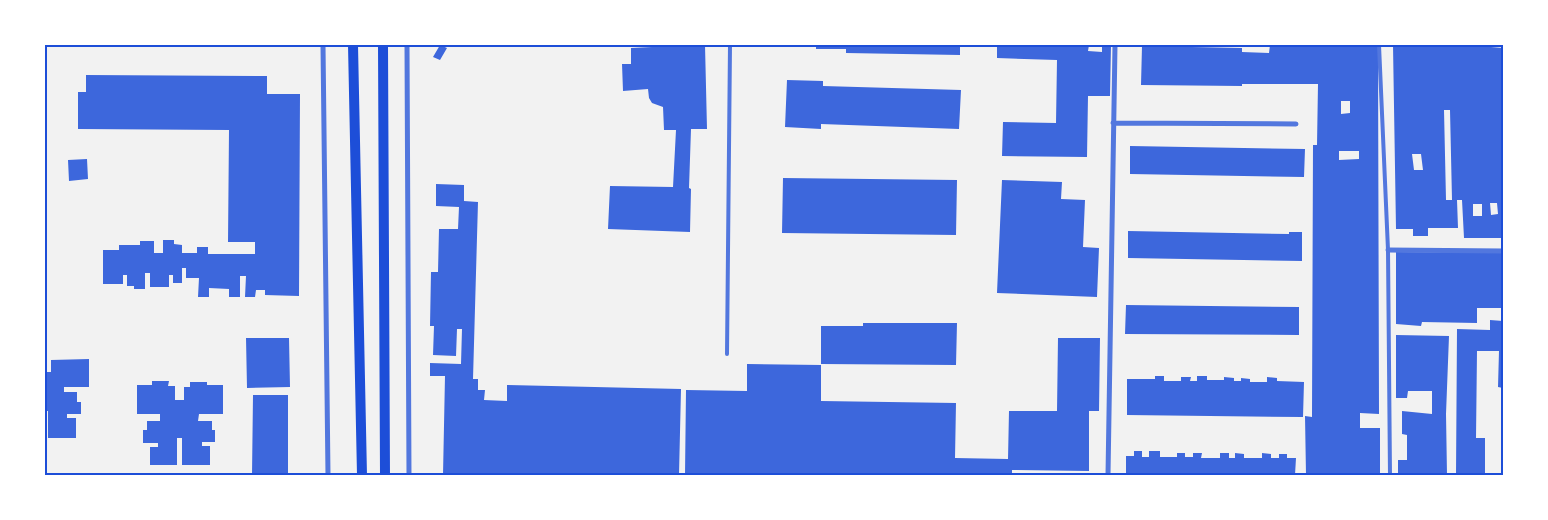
<svg xmlns="http://www.w3.org/2000/svg" width="1548" height="520" viewBox="0 0 1548 520" font-family="'Noto Sans',sans-serif">
  <style>
    .building { fill: #3d67dc; fill-rule: evenodd }
    .lines { fill: none; stroke-linecap: round; stroke-linejoin: round }
    .service { stroke: #5277de; stroke-width: 4 }
    .minor { stroke: #5277de; stroke-width: 5 }
    .secondary { stroke: #1d4ed8; stroke-width: 10 }
    .neatline { fill: none; stroke: #1d4ed8; stroke-width: 2 }
  </style>
  <rect width="100%" height="100%" fill="#f2f2f2"/>
  <path class="building" d="M 440,45 L 447,48 L 440,60 L 433,57 Z
    M 652,45 L 705,45 L 707,129 L 691,129 L 689,188 L 691,189 L 690,232 L 608,229 L 610,186 L 673,187 L 676,130 L 664,130 L 663,107 L 652,103 L 649,98 L 648,89 L 623,91 L 622,64 L 631,64 L 631,48 L 652,47 Z
    M 816,45 L 960,45 L 960,55 L 846,53 L 846,49 L 816,49 Z
    M 997,45 L 1089,45 L 1088,51 L 1102,52 L 1102,45 L 1111,45 L 1110,96 L 1088,96 L 1087,157 L 1002,156 L 1003,122 L 1056,123 L 1057,60 L 997,58 Z
    M 1270,45 L 1378,45 L 1379,414 L 1360,413 L 1360,428 L 1380,428 L 1380,475 L 1306,475 L 1305,416 L 1312,417 L 1313,145 L 1317,145 L 1318,84 L 1242,84 L 1242,86 L 1141,85 L 1142,46 L 1242,48 L 1242,52 L 1269,53 ZM 1341,101 L 1350,101 L 1350,113 L 1341,114 ZM 1339,151 L 1359,151 L 1359,159 L 1339,160 Z
    M 1393,45 L 1479,45 L 1479,46 L 1503,48 L 1503,238 L 1464,238 L 1462,200 L 1457,200 L 1458,228 L 1428,228 L 1428,236 L 1413,236 L 1413,229 L 1396,229 ZM 1444,110 L 1450,110 L 1452,200 L 1446,200 ZM 1412,154 L 1421,154 L 1423,170 L 1414,170 ZM 1490,203 L 1497,203 L 1498,214 L 1491,215 ZM 1473,204 L 1482,204 L 1482,216 L 1473,216 Z
    M 86,75 L 267,76 L 267,94 L 300,94 L 299,296 L 265,295 L 265,290 L 256,290 L 255,297 L 245,297 L 246,276 L 240,276 L 240,297 L 229,297 L 229,289 L 209,288 L 209,297 L 198,297 L 199,278 L 186,278 L 186,268 L 182,268 L 182,283 L 173,283 L 173,275 L 169,275 L 169,287 L 150,287 L 150,273 L 145,273 L 145,289 L 134,289 L 134,286 L 127,286 L 127,275 L 123,275 L 123,284 L 103,284 L 103,250 L 119,250 L 119,245 L 140,245 L 140,241 L 154,241 L 154,253 L 163,253 L 163,240 L 174,240 L 174,244 L 182,245 L 182,253 L 197,253 L 197,247 L 208,247 L 208,254 L 255,254 L 255,242 L 228,242 L 229,130 L 78,129 L 78,92 L 86,92 Z
    M 787,80 L 823,81 L 823,86 L 961,90 L 959,129 L 821,124 L 821,129 L 785,127 Z
    M 1130,146 L 1305,149 L 1304,177 L 1130,174 Z
    M 87,159 L 88,179 L 69,181 L 68,160 Z
    M 783,178 L 957,180 L 956,235 L 782,233 Z
    M 1002,180 L 1062,182 L 1061,199 L 1085,200 L 1083,247 L 1099,248 L 1097,297 L 997,293 Z
    M 436,184 L 464,185 L 464,201 L 478,202 L 473,379 L 478,379 L 478,390 L 485,390 L 484,400 L 507,401 L 507,385 L 681,389 L 679,475 L 443,475 L 445,376 L 430,376 L 430,363 L 461,364 L 462,329 L 457,329 L 456,356 L 433,355 L 434,326 L 430,326 L 431,272 L 438,272 L 439,229 L 458,229 L 459,207 L 436,206 Z
    M 1128,231 L 1289,234 L 1289,232 L 1302,232 L 1302,261 L 1128,258 Z
    M 1396,252 L 1503,253 L 1503,308 L 1477,308 L 1477,323 L 1422,322 L 1421,326 L 1396,324 Z
    M 1126,305 L 1299,307 L 1299,335 L 1125,334 Z
    M 1490,320 L 1503,321 L 1503,388 L 1498,387 L 1499,351 L 1477,351 L 1476,438 L 1485,438 L 1485,475 L 1456,475 L 1457,329 L 1490,330 Z
    M 863,323 L 957,323 L 956,365 L 821,364 L 821,326 L 863,326 Z
    M 1396,335 L 1449,336 L 1446,414 L 1447,475 L 1398,475 L 1398,460 L 1407,460 L 1407,435 L 1402,434 L 1402,411 L 1432,414 L 1432,391 L 1408,391 L 1407,398 L 1396,398 Z
    M 246,338 L 289,338 L 290,387 L 247,388 Z
    M 1058,338 L 1100,338 L 1099,411 L 1089,411 L 1089,471 L 1012,470 L 1012,475 L 685,475 L 686,390 L 747,391 L 747,364 L 821,365 L 821,401 L 956,403 L 955,458 L 1008,459 L 1009,411 L 1057,411 Z
    M 89,359 L 89,387 L 64,387 L 64,392 L 77,392 L 77,402 L 81,402 L 81,414 L 67,414 L 67,418 L 76,418 L 76,438 L 48,438 L 48,411 L 45,411 L 45,372 L 51,372 L 51,360 Z
    M 1155,376 L 1164,376 L 1164,381 L 1181,381 L 1181,377 L 1191,377 L 1190,381 L 1197,381 L 1197,376 L 1207,376 L 1207,380 L 1224,380 L 1224,377 L 1234,378 L 1234,381 L 1241,381 L 1241,378 L 1250,379 L 1250,382 L 1267,382 L 1267,377 L 1277,378 L 1277,381 L 1304,382 L 1303,417 L 1127,415 L 1127,379 L 1155,379 Z
    M 152,381 L 169,381 L 168,386 L 175,386 L 175,400 L 184,400 L 184,387 L 190,387 L 190,382 L 207,382 L 207,385 L 223,385 L 223,414 L 199,414 L 198,421 L 212,421 L 212,430 L 215,430 L 215,442 L 202,442 L 202,446 L 210,446 L 210,465 L 182,465 L 182,438 L 177,438 L 177,465 L 150,465 L 150,447 L 158,447 L 158,443 L 143,443 L 143,430 L 147,430 L 147,421 L 160,421 L 160,414 L 137,414 L 137,385 L 152,385 Z
    M 253,395 L 288,395 L 288,475 L 252,475 Z
    M 1134,451 L 1142,451 L 1142,457 L 1149,457 L 1149,451 L 1160,451 L 1160,457 L 1177,457 L 1177,453 L 1185,453 L 1185,457 L 1193,457 L 1193,453 L 1202,453 L 1201,458 L 1220,458 L 1220,453 L 1229,453 L 1229,458 L 1235,458 L 1235,453 L 1244,454 L 1244,458 L 1262,458 L 1262,453 L 1271,454 L 1271,458 L 1279,458 L 1279,454 L 1287,454 L 1287,458 L 1296,458 L 1295,475 L 1126,475 L 1126,456 L 1134,456 Z"/>
  <g class="lines">
    <path class="service" d="M 1379,45 L 1388,250 L 1390,475
      M 727,354 L 730,45"/>
    <path class="minor" d="M 323,45 L 328,475
      M 407,45 L 409,475
      M 1113,123 L 1296,124
      M 1388,250 L 1503,251
      M 1108,475 L 1115,45"/>
    <path class="secondary" d="M 353,45 L 362,475
      M 383,45 L 385,475"/>
  </g>
  <rect width="1548" height="520" fill="none" stroke="#ffffff" stroke-width="92"/>
  <rect x="46" y="46" width="1456" height="428" class="neatline"/>
</svg>
